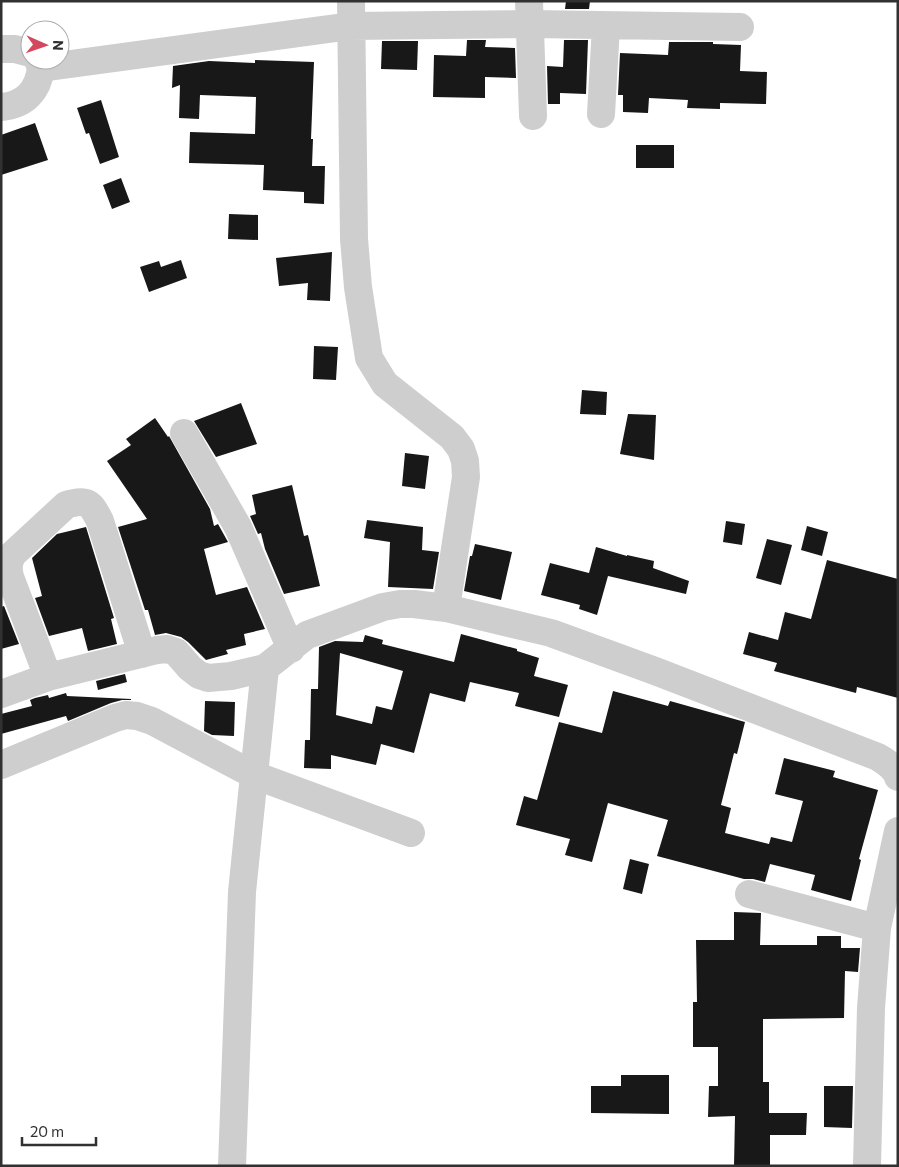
<svg xmlns="http://www.w3.org/2000/svg" width="899" height="1167" viewBox="0 0 899 1167" font-family="Commissioner,sans-serif">
  <style>
    .building { fill: #181818; fill-rule: evenodd }
    .lines { fill: none; stroke-linecap: round; stroke-linejoin: round }
    .minor { stroke: #cecece; stroke-width: 28 }
  </style>
  <rect width="100%" height="100%" fill="#fff"/>
  <path class="building" d="M 566,1 L 590,1 L 589,9 L 565,9 Z
    M 467,40 L 486,40 L 485,47 L 515,48 L 516,78 L 485,77 L 485,98 L 433,97 L 434,55 L 466,56 Z
    M 564,40 L 588,40 L 586,94 L 560,93 L 560,104 L 548,104 L 547,66 L 563,67 Z
    M 382,41 L 418,41 L 417,70 L 381,69 Z
    M 669,42 L 713,42 L 713,44 L 741,45 L 740,71 L 767,72 L 766,104 L 720,103 L 720,109 L 687,108 L 688,100 L 649,98 L 648,113 L 623,112 L 623,95 L 618,95 L 620,53 L 668,55 Z
    M 255,60 L 314,62 L 311,139 L 313,139 L 312,166 L 325,166 L 324,204 L 304,203 L 304,192 L 263,190 L 264,165 L 189,163 L 190,132 L 255,134 L 256,97 L 200,95 L 199,119 L 179,118 L 180,85 L 172,88 L 173,66 L 209,61 L 255,63 Z
    M 101,100 L 119,157 L 100,164 L 89,133 L 86,134 L 77,108 Z
    M 35,123 L 48,160 L 1,175 L 1,135 Z
    M 636,145 L 674,145 L 674,168 L 636,168 Z
    M 121,178 L 130,202 L 112,209 L 103,185 Z
    M 229,214 L 258,215 L 258,240 L 228,239 Z
    M 332,252 L 330,301 L 307,300 L 308,283 L 279,286 L 276,258 Z
    M 181,260 L 187,278 L 149,292 L 140,267 L 159,261 L 161,267 Z
    M 314,346 L 338,347 L 336,380 L 313,379 Z
    M 582,390 L 607,392 L 606,415 L 580,414 Z
    M 241,403 L 257,444 L 216,457 L 194,421 Z
    M 628,414 L 656,415 L 654,460 L 620,454 Z
    M 155,418 L 168,437 L 169,436 L 210,509 L 214,526 L 218,524 L 228,542 L 204,549 L 216,595 L 247,587 L 265,629 L 244,634 L 246,645 L 226,650 L 228,654 L 206,660 L 188,642 L 181,637 L 166,633 L 155,635 L 148,610 L 145,610 L 118,527 L 147,519 L 107,461 L 131,445 L 126,439 Z
    M 405,453 L 429,456 L 425,489 L 402,486 Z
    M 292,485 L 304,536 L 308,535 L 320,586 L 284,594 L 265,549 L 261,533 L 258,534 L 250,516 L 256,514 L 252,495 Z
    M 367,520 L 423,527 L 422,550 L 439,552 L 433,589 L 388,587 L 390,542 L 364,538 Z
    M 726,521 L 745,524 L 742,545 L 723,542 Z
    M 807,526 L 828,532 L 822,556 L 801,550 Z
    M 86,527 L 114,618 L 111,619 L 117,644 L 88,651 L 82,628 L 49,636 L 35,598 L 42,596 L 32,558 L 57,534 Z
    M 767,539 L 792,545 L 781,585 L 756,578 Z
    M 475,544 L 512,552 L 501,600 L 464,591 L 470,556 L 472,556 Z
    M 596,547 L 627,556 L 627,555 L 654,561 L 653,568 L 689,581 L 686,594 L 608,576 L 597,615 L 579,609 L 580,605 L 541,595 L 550,563 L 589,573 Z
    M 827,560 L 898,579 L 898,698 L 857,687 L 856,693 L 774,671 L 777,663 L 743,654 L 749,632 L 778,640 L 785,612 L 811,619 Z
    M 4,606 L 19,644 L 1,649 L 1,607 Z
    M 461,634 L 517,649 L 517,651 L 539,658 L 534,676 L 568,685 L 559,717 L 515,706 L 519,693 L 470,682 L 465,702 L 430,693 L 414,753 L 381,744 L 376,765 L 331,755 L 331,769 L 304,768 L 305,740 L 310,740 L 311,689 L 318,689 L 319,647 L 335,641 L 363,642 L 365,635 L 383,640 L 382,644 L 454,662 ZM 340,653 L 403,671 L 392,710 L 376,706 L 372,724 L 336,715 Z
    M 125,674 L 127,682 L 98,690 L 96,681 Z
    M 613,691 L 668,706 L 670,701 L 745,722 L 737,754 L 734,753 L 721,805 L 731,808 L 725,833 L 769,844 L 771,837 L 792,842 L 803,801 L 775,794 L 784,758 L 835,771 L 833,777 L 878,790 L 859,859 L 861,860 L 851,901 L 811,890 L 815,875 L 770,864 L 765,882 L 753,879 L 744,879 L 657,856 L 668,820 L 608,803 L 592,862 L 565,855 L 570,839 L 516,825 L 524,796 L 537,800 L 559,722 L 602,733 Z
    M 66,693 L 67,696 L 131,699 L 131,700 L 122,700 L 111,703 L 68,721 L 66,716 L 1,734 L 1,714 L 32,706 L 30,700 L 35,698 L 48,695 L 49,698 Z
    M 205,701 L 235,702 L 234,736 L 212,735 L 204,731 Z
    M 630,859 L 649,864 L 642,894 L 623,889 Z
    M 734,912 L 761,913 L 760,945 L 817,945 L 817,936 L 841,936 L 841,948 L 860,948 L 858,972 L 845,971 L 844,1018 L 763,1019 L 763,1082 L 769,1082 L 769,1113 L 807,1113 L 806,1135 L 770,1135 L 770,1166 L 734,1166 L 735,1116 L 708,1117 L 709,1086 L 718,1086 L 718,1047 L 693,1047 L 693,1002 L 697,1002 L 696,940 L 734,940 Z
    M 621,1075 L 669,1075 L 669,1114 L 591,1113 L 591,1086 L 621,1086 Z
    M 824,1086 L 853,1086 L 852,1128 L 824,1127 Z"/>
  <g class="lines">
    <path class="minor" d="M 351,1 L 354,239 L 358,287 L 369,358 L 385,384 L 452,437 L 461,449 L 465,461 L 466,477 L 446,608
      M 529,1 L 533,116
      M 1,49 L 15,49 L 30,53
      M 38,60 L 41,68 L 351,26 L 530,24 L 740,27
      M 1,107 C 25,105 38,91 41,68
      M 601,114 L 606,26
      M 184,433 L 238,527 L 291,649
      M 48,677 L 10,577 C 8,568 8,562 13,554 L 66,505 C 87,498 91,503 100,521 L 142,654
      M 1,694 L 48,677 L 157,650 L 167,649 L 176,652 L 190,668 L 199,675 L 208,678 L 231,676 L 265,668 L 307,635 L 383,607 L 400,604 L 414,604 L 446,608 L 551,633 L 655,671 L 878,757 C 886,762 895,767 898,777
      M 1,765 L 115,718 L 126,715 L 137,716 L 152,721 L 254,775 L 411,833
      M 749,894 L 877,928
      M 232,1166 L 242,892 L 265,668
      M 867,1166 L 871,1008 L 877,928 L 898,831"/>
  </g>
  <rect width="899" height="1167" fill="none" stroke="#313131" stroke-width="5"/>
  <g transform="translate(45 45) rotate(92)"><circle r="24" fill="#ffffff" stroke="#adadad"/>
  <path d="M0-4L9 19L0 12L-9 19Z" fill="#d4475d"/>
  <text y="-8" font-size="14" font-weight="bold" text-anchor="middle" fill="#313131">N</text>
  </g>
  <path d="M22 1137v8h74v-8" fill="none" stroke="#313131" stroke-width="2.5"/>
  <text x="30" y="1137" font-size="15" fill="#313131" stroke="#ffffff" stroke-width="4" paint-order="stroke">20 m</text>
</svg>
